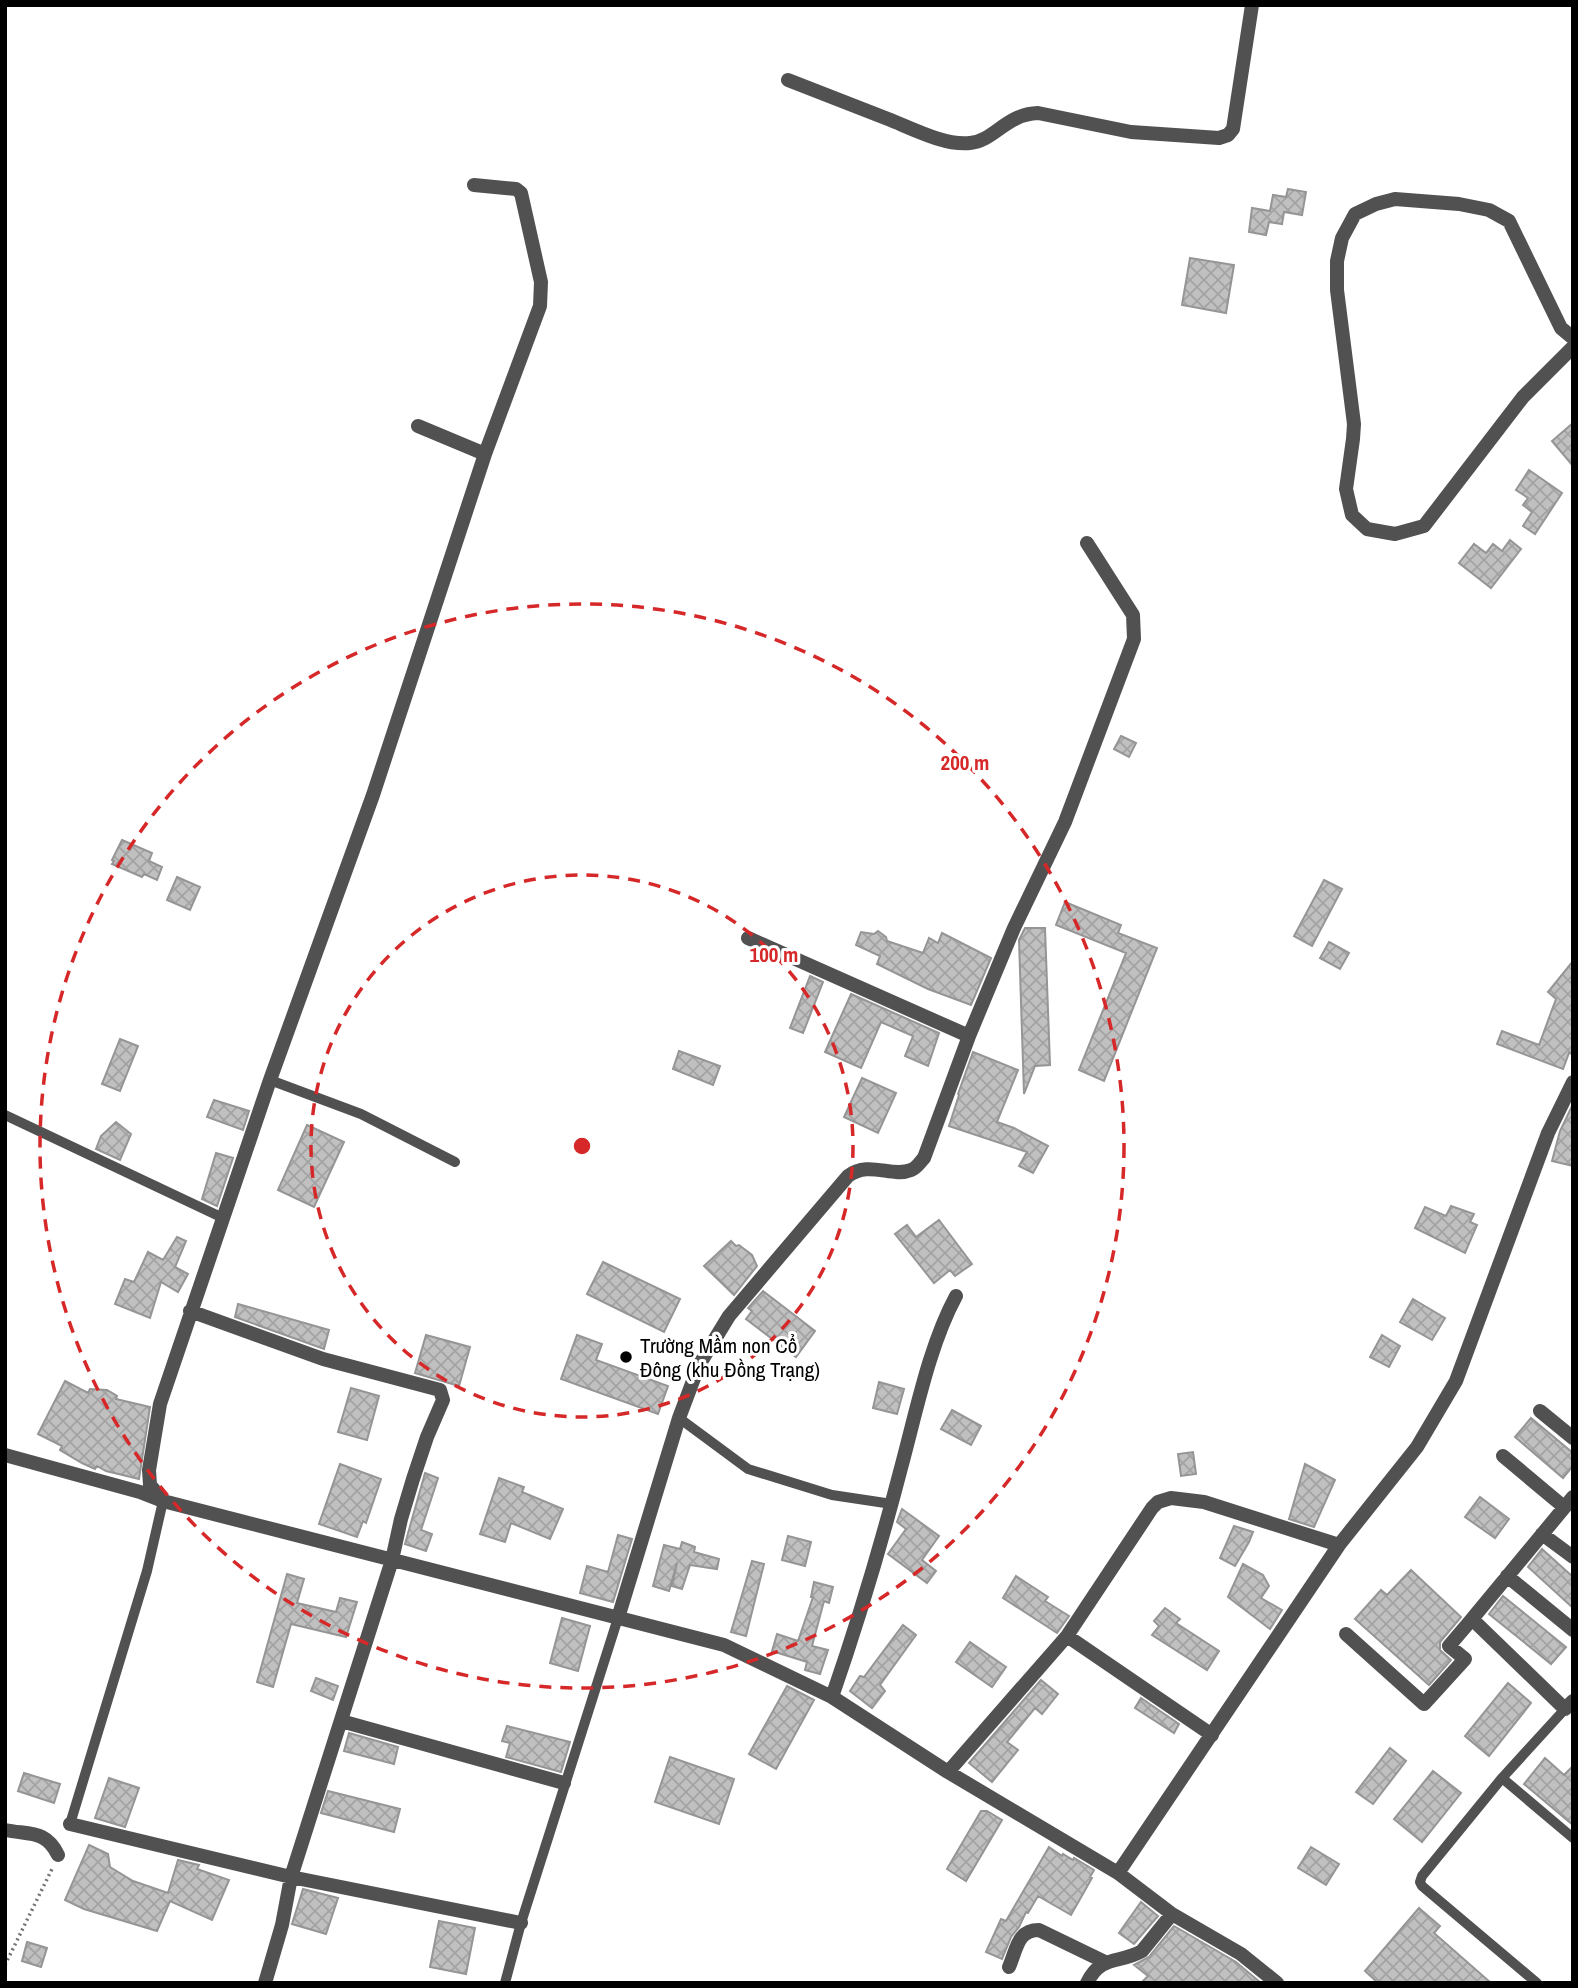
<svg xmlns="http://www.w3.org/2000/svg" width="1578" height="1988" viewBox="0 0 1578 1988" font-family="'Archivo Narrow',sans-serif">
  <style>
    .building { fill: url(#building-cross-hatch); stroke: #959595; stroke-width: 2 }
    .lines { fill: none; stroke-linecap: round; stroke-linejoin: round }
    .path { stroke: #737373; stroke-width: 3.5; stroke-dasharray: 2 3.5; stroke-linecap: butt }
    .service { stroke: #515151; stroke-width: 10 }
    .minor { stroke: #515151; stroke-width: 14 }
    .ring { fill: none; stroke: #d62828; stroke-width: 3.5; stroke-dasharray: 12 9 }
    .poi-dot { fill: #000; stroke: #fff; stroke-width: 2.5 }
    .labels { text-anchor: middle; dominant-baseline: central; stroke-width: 6; stroke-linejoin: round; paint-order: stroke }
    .poi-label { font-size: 21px; fill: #000; stroke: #fff; text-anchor: start }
    .centre { fill: #d62828; stroke: #fff; stroke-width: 3.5 }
    .ring-label { font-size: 21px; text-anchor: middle; font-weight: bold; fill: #d62828; stroke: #fff; stroke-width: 6; stroke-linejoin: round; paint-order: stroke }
  </style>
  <defs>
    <pattern id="building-cross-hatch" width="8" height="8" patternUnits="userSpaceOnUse" patternTransform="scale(1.75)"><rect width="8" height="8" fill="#c0c0c0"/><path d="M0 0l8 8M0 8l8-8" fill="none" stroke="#a3a3a3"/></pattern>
  </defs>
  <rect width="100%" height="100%" fill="#fff"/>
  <path class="building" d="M 1288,189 L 1306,192 L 1302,215 L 1284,212 L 1282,224 L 1269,222 L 1266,235 L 1249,232 L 1252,208 L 1270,211 L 1273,195 L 1286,197 Z
    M 1190,258 L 1234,265 L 1226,313 L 1182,305 Z
    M 1573,423 L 1573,466 L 1552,441 Z
    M 1529,470 L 1562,493 L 1535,534 L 1523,526 L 1532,512 L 1523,505 L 1528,498 L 1516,490 Z
    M 1510,540 L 1521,549 L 1491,588 L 1459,563 L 1474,544 L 1486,553 L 1493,544 L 1502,551 Z
    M 1121,736 L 1136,743 L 1129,757 L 1114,749 Z
    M 122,840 L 152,853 L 149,861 L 162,867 L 157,880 L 144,874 L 142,877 L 112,864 L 114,861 L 112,860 Z
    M 177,877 L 200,887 L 190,910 L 167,900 Z
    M 1324,880 L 1342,889 L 1312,946 L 1294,936 Z
    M 1065,902 L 1121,925 L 1118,933 L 1157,948 L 1104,1081 L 1079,1070 L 1126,953 L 1056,925 Z
    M 1025,928 L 1045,928 L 1050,1065 L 1035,1066 L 1024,1094 L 1019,940 Z
    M 878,931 L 886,937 L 887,941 L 923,953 L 929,938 L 938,943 L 942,933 L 991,958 L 971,1005 L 928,989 L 877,964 L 880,956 L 856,945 L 861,932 L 874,934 Z
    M 1329,942 L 1349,953 L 1340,969 L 1320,958 Z
    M 1573,961 L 1573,1054 L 1569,1053 L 1563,1069 L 1497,1044 L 1502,1031 L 1539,1045 L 1556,999 L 1548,992 Z
    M 810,976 L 823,982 L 803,1033 L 790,1028 Z
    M 851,994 L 939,1033 L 928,1066 L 905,1056 L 913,1036 L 881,1022 L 861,1068 L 825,1052 Z
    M 120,1039 L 138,1046 L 120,1091 L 102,1084 Z
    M 679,1051 L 720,1066 L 713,1085 L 673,1069 Z
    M 973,1052 L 1018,1070 L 997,1122 L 1014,1128 L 1048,1146 L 1033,1173 L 1019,1166 L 1027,1152 L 949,1126 L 959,1095 L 958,1094 Z
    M 862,1078 L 896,1093 L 878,1133 L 844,1117 Z
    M 214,1100 L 249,1111 L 243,1130 L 207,1117 Z
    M 1573,1104 L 1573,1166 L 1552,1161 L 1560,1131 Z
    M 116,1122 L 131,1134 L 120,1160 L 96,1149 L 101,1136 Z
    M 307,1125 L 344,1142 L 314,1207 L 278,1190 Z
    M 216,1153 L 233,1158 L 217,1206 L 202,1199 Z
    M 1451,1206 L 1474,1214 L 1470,1222 L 1477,1225 L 1465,1253 L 1415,1228 L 1425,1207 L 1446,1216 Z
    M 939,1220 L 972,1264 L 955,1276 L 950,1270 L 934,1283 L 895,1234 L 907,1225 L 916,1237 Z
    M 177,1237 L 186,1241 L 175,1267 L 188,1274 L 178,1292 L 161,1282 L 150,1318 L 115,1304 L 125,1279 L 134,1282 L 148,1252 L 163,1260 Z
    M 731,1241 L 736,1246 L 739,1245 L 752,1255 L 757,1266 L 734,1295 L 704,1266 Z
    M 603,1262 L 680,1299 L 664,1332 L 587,1294 Z
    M 763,1291 L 815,1331 L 796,1357 L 746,1319 L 752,1311 L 748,1308 Z
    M 1413,1299 L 1445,1318 L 1432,1340 L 1400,1322 Z
    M 238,1304 L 329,1330 L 324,1349 L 235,1317 Z
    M 426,1335 L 470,1347 L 459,1386 L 415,1373 Z
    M 577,1335 L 602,1344 L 596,1360 L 668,1386 L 658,1414 L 561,1379 Z
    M 1382,1335 L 1400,1346 L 1389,1367 L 1370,1357 Z
    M 65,1381 L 88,1393 L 90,1389 L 107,1390 L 117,1396 L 116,1399 L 150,1407 L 139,1479 L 106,1471 L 97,1466 L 95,1469 L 82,1463 L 60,1450 L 62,1446 L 38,1434 Z
    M 879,1382 L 904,1389 L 897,1414 L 873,1408 Z
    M 351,1388 L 379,1396 L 367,1440 L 338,1432 Z
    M 952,1410 L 981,1426 L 971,1445 L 941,1429 Z
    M 1531,1418 L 1573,1453 L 1573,1466 L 1563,1478 L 1515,1437 Z
    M 1193,1452 L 1196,1474 L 1181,1476 L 1178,1454 Z
    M 340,1464 L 381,1479 L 366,1523 L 363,1521 L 357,1537 L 319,1524 Z
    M 1305,1464 L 1335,1480 L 1314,1527 L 1289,1519 Z
    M 425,1473 L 438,1478 L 421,1530 L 432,1534 L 426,1551 L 405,1544 Z
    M 499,1478 L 524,1487 L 522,1492 L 563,1509 L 550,1539 L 511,1523 L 505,1542 L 480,1534 Z
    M 1480,1497 L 1509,1519 L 1495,1538 L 1465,1517 Z
    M 902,1509 L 939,1536 L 922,1560 L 936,1571 L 927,1583 L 888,1554 L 906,1529 L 897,1522 Z
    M 1234,1526 L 1253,1532 L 1249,1542 L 1235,1566 L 1220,1558 Z
    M 618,1535 L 632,1539 L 613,1602 L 580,1593 L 587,1566 L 608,1572 Z
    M 788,1536 L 811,1542 L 805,1566 L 782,1560 Z
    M 682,1542 L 695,1547 L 694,1552 L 719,1559 L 717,1569 L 690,1565 L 682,1589 L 672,1586 L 677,1563 L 669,1591 L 653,1586 L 664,1545 L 680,1549 Z
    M 1542,1549 L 1573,1577 L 1573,1608 L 1528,1567 Z
    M 752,1561 L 764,1564 L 746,1636 L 731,1632 Z
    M 1243,1564 L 1263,1575 L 1269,1586 L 1261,1598 L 1282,1610 L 1270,1629 L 1228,1597 Z
    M 1411,1570 L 1461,1617 L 1440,1642 L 1440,1650 L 1451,1660 L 1429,1685 L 1355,1619 L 1381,1590 L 1387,1595 Z
    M 287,1574 L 304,1579 L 297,1603 L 336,1612 L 340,1598 L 357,1602 L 346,1637 L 291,1624 L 273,1687 L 257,1682 Z
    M 1016,1576 L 1048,1597 L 1045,1601 L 1069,1616 L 1057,1633 L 1003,1598 Z
    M 814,1582 L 833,1587 L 829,1603 L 824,1601 L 812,1646 L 828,1650 L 820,1674 L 805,1670 L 807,1662 L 772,1651 L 777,1634 L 798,1641 L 813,1597 L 811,1597 Z
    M 1503,1596 L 1566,1647 L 1551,1664 L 1489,1614 Z
    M 1165,1608 L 1180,1619 L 1176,1623 L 1219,1651 L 1207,1670 L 1152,1635 L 1159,1626 L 1154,1621 Z
    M 562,1618 L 590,1626 L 578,1671 L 550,1663 Z
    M 903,1625 L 916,1635 L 880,1685 L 885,1691 L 872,1708 L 850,1691 L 860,1676 L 864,1677 Z
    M 970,1642 L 1006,1667 L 992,1687 L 956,1662 Z
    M 316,1678 L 338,1686 L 333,1700 L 311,1691 Z
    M 1041,1680 L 1058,1694 L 1042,1714 L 1035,1708 L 1007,1742 L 1018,1750 L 992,1782 L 969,1763 Z
    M 1508,1683 L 1531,1703 L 1489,1756 L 1465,1736 Z
    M 787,1686 L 814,1700 L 776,1769 L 749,1754 Z
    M 1141,1698 L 1179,1724 L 1174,1733 L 1135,1708 Z
    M 507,1726 L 570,1742 L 561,1772 L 506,1757 L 510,1743 L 502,1741 Z
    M 349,1733 L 398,1747 L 394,1764 L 344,1751 Z
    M 1390,1748 L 1406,1761 L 1373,1804 L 1356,1792 Z
    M 670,1757 L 734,1779 L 719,1824 L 655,1802 Z
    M 1545,1758 L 1564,1775 L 1573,1766 L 1573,1825 L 1524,1784 Z
    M 1433,1771 L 1461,1793 L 1422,1842 L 1394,1819 Z
    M 24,1773 L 60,1784 L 54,1803 L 18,1791 Z
    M 109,1778 L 139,1788 L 125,1827 L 95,1818 Z
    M 328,1791 L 400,1809 L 394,1832 L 321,1813 Z
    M 981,1811 L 987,1811 L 1002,1820 L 966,1881 L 947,1869 Z
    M 89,1845 L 108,1854 L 110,1867 L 133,1881 L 168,1893 L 178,1860 L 199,1865 L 197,1869 L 229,1880 L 212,1920 L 170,1901 L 157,1931 L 84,1909 L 65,1900 Z
    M 1049,1847 L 1062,1856 L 1063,1854 L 1073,1860 L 1074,1858 L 1094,1870 L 1090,1877 L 1092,1878 L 1071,1915 L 1038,1896 L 1028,1913 L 1026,1912 L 1019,1927 L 1011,1937 L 1002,1959 L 986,1952 L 1001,1919 L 1006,1921 Z
    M 1311,1847 L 1339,1864 L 1326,1885 L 1298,1868 Z
    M 303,1889 L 338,1898 L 326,1934 L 292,1924 Z
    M 1141,1902 L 1158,1916 L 1134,1944 L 1119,1933 Z
    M 1419,1908 L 1440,1926 L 1434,1933 L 1491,1983 L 1378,1983 L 1365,1971 Z
    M 439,1921 L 475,1928 L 466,1974 L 430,1967 Z
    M 1174,1926 L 1236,1962 L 1261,1983 L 1141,1983 L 1148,1976 L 1134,1965 L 1149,1957 Z
    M 27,1942 L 47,1948 L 41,1967 L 22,1961 Z"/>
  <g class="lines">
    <path class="path" d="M 5,1965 L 52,1869"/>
    <path class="service" d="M 270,1080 L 361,1114 L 455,1162
      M 5,1115 L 223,1218
      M 679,1418 L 748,1469 L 832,1495 L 892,1504
      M 1502,1778 L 1573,1838
      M 70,1824 L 147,1571 L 163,1501
      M 505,1983 L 521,1923 L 618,1618
      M 1537,1983 L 1422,1886 L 1420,1882 L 1422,1876 L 1502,1778 L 1565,1709"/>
    <path class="minor" d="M 788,80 C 821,93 855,106 888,119 C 911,128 945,146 970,143 C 994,141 1006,114 1038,113 L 1131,132 L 1219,138 L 1228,135 L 1233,129 L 1252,5
      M 1573,338 L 1561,328 L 1509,221 L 1489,210 L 1459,204 L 1395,199 L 1376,204 L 1355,214 L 1342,238 L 1337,261 L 1337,290 L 1354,424 L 1353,439 L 1346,489 L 1352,515 L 1367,529 L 1395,534 L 1424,526 L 1523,397 L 1573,347
      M 418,426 L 485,454
      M 748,938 L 969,1036
      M 190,1311 L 323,1359 L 440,1390 L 443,1400 L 427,1437 L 413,1479 L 401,1519 L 392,1560 L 291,1877 L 282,1925 L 265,1983
      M 1540,1411 L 1573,1438
      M 5,1455 L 140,1492 L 163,1501 L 724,1645 L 832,1697 L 948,1772 L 1118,1873 L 1172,1914 L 1241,1954 L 1277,1983
      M 1503,1456 L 1564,1507
      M 163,1501 L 150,1485 L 149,1470 L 160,1404 L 270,1080 L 373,795 L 485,454 L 540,306 L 541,282 L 521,193 L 516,189 L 474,185
      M 1542,1534 L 1573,1557
      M 1507,1576 L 1573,1630
      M 618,1618 L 679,1418 L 699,1365 L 729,1316 L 848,1176 C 869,1160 892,1178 911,1170 C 917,1168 920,1162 924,1158 L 969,1036 L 1014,928 L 1065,822 L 1134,639 L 1133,615 L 1087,543
      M 1472,1619 L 1573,1497
      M 1346,1634 L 1424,1704 L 1465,1659 L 1449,1646 L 1472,1619 L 1565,1709 L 1573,1701
      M 1067,1636 L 1212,1735
      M 832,1697 C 858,1622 881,1545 901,1468 C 916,1413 929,1346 956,1296
      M 341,1721 L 564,1783
      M 948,1772 L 1067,1636 L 1152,1508 L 1158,1502 L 1171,1498 L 1204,1502 L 1339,1545
      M 70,1824 L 291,1877 L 521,1923
      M 5,1830 C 30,1835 46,1830 58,1855
      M 1118,1873 L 1339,1545 L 1417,1447 L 1456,1381 L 1548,1133 L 1573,1082
      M 1009,1967 C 1017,1949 1017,1930 1039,1930 L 1105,1962
      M 1087,1983 C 1101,1954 1120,1964 1142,1951 L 1172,1914"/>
  </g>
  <g class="ring">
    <circle cx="582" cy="1146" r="271"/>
    <circle cx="582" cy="1146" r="542"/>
  </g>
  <circle class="poi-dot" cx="626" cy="1357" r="7"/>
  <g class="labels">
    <g class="poi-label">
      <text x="640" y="1345">Trường Mầm non Cổ<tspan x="640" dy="24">Đông (khu Đồng Trạng)</tspan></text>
    </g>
  </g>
  <circle cx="582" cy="1146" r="10" class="centre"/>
  <g class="ring-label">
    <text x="965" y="770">200 m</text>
    <text x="774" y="962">100 m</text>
  </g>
  <rect width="1578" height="1988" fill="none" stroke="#000000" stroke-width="14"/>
</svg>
